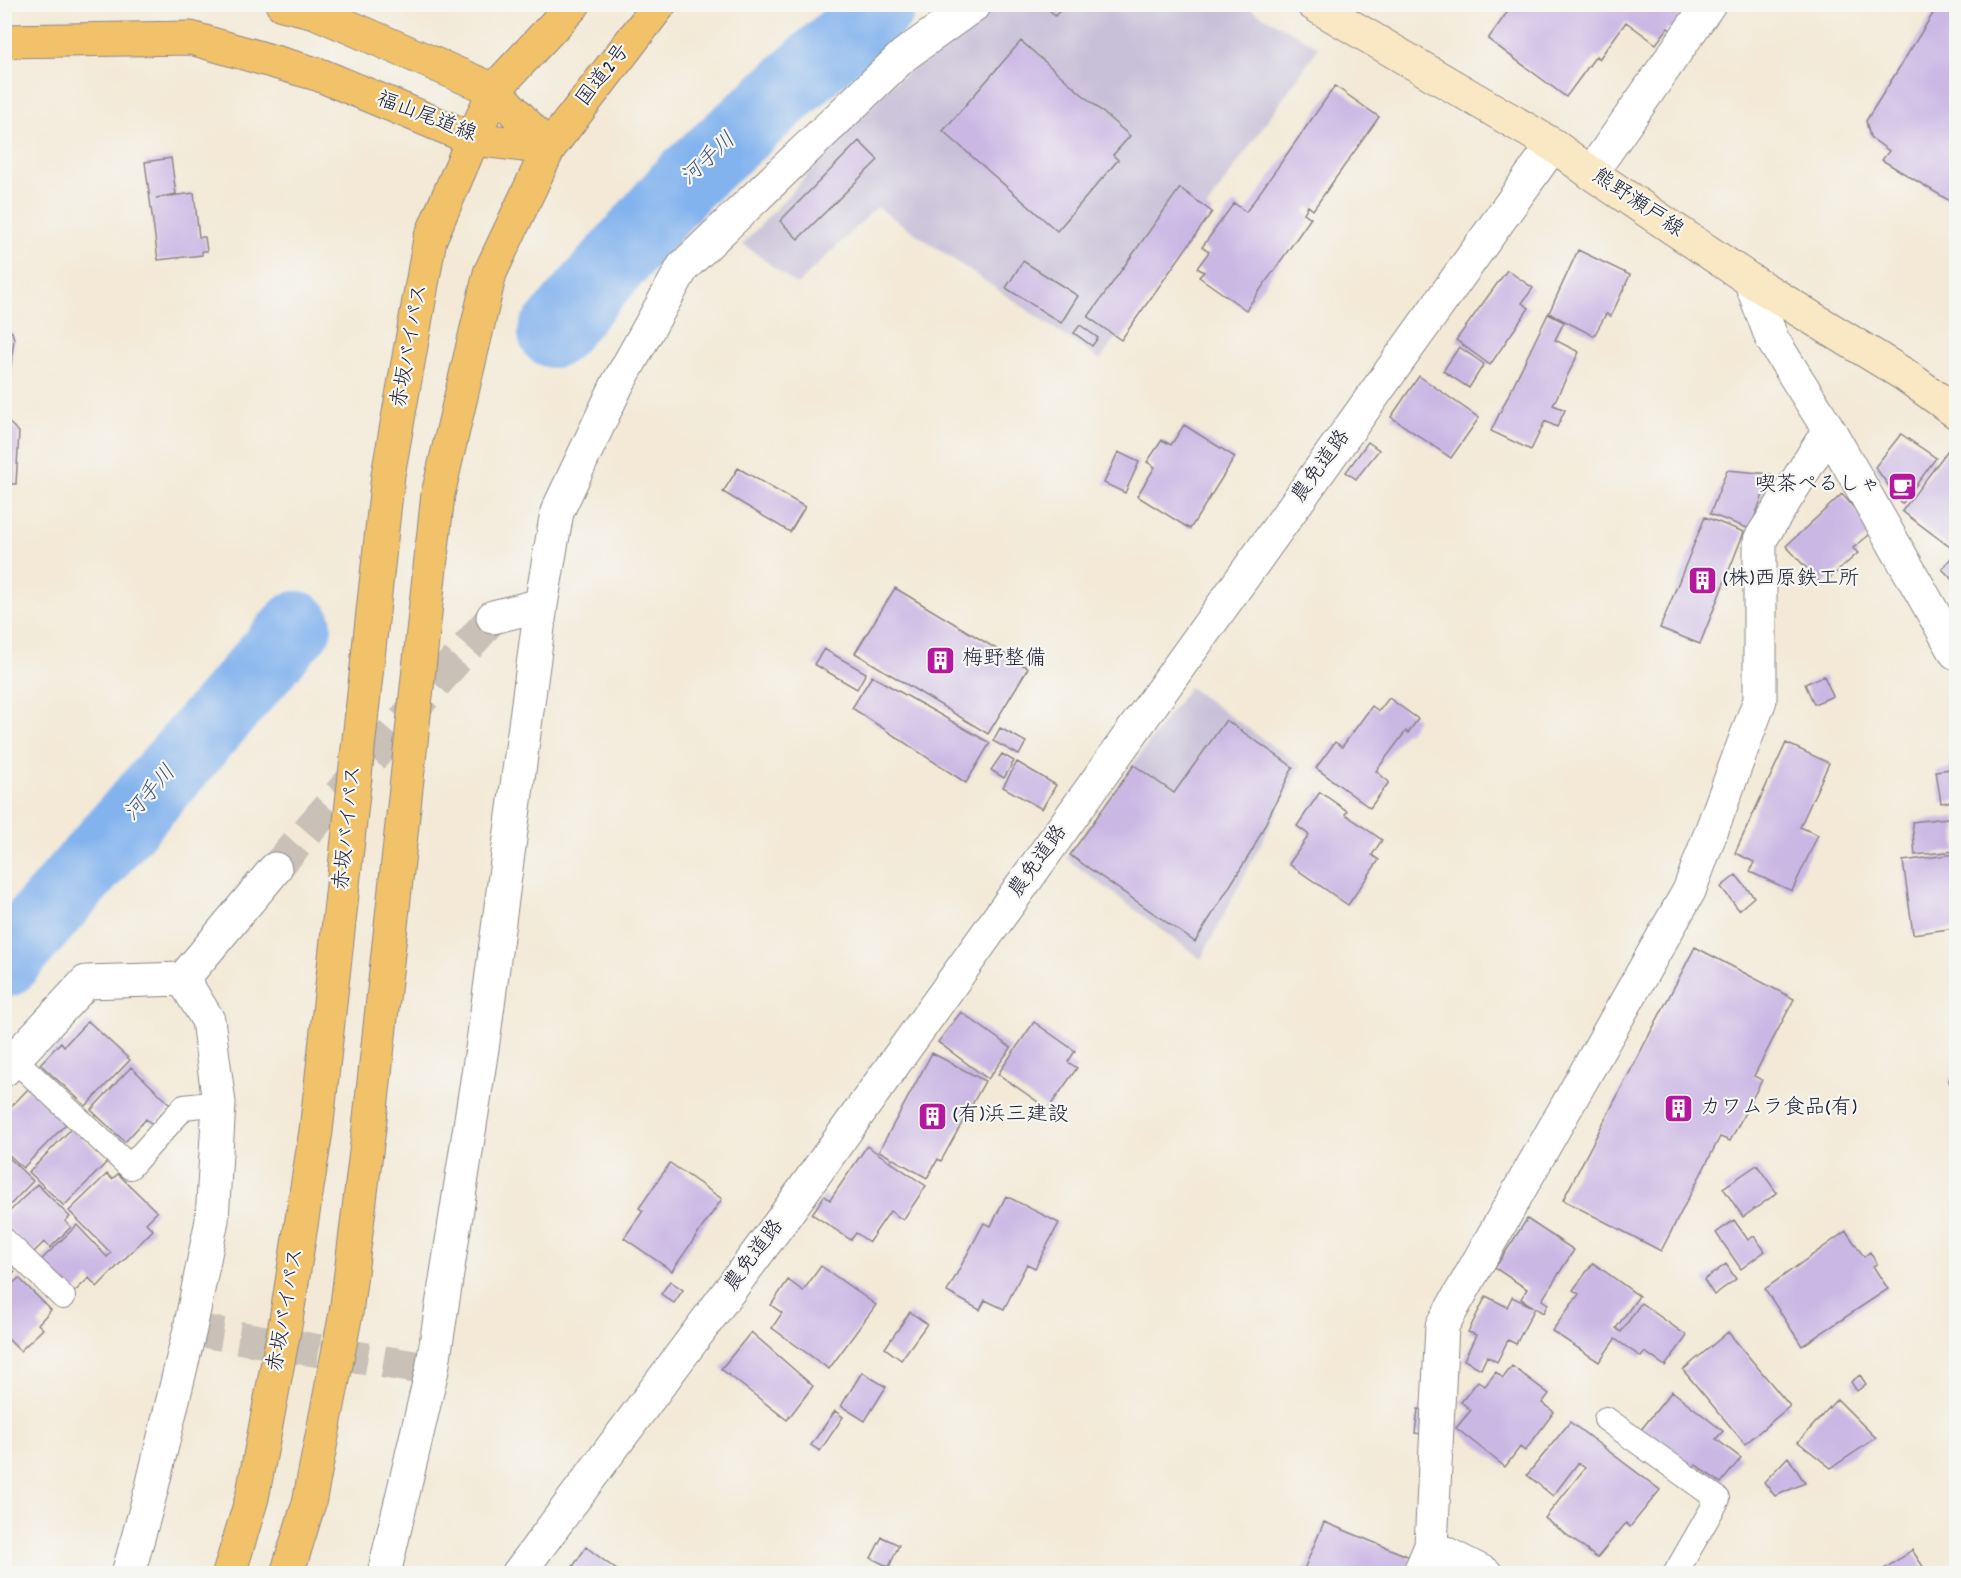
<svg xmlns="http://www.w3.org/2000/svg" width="1961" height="1578" viewBox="0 0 1961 1578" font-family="Dekko,'Klee One',sans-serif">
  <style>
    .industrial { fill: #c8c0d8 }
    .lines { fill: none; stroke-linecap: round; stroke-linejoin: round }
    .river { stroke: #83b3ee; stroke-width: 70 }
    .building { fill: #cbb7e4 }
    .minor-tunnel { stroke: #c9c1b7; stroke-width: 33; stroke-dasharray: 33 16; stroke-linecap: butt }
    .service-casing { stroke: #8a8688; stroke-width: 26 }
    .minor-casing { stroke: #8a8688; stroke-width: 35 }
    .tertiary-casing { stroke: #8a8688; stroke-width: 35 }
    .secondary-casing { stroke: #8a8688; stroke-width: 35 }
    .primary-casing { stroke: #8a8688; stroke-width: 35 }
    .trunk-casing { stroke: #8a8688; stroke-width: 35 }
    .service { stroke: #fff; stroke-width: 24 }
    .minor { stroke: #fff; stroke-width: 33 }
    .tertiary { stroke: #fff; stroke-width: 33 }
    .secondary { stroke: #fae7c3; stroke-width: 33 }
    .primary { stroke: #f2c26a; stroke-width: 33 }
    .trunk { stroke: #f2c26a; stroke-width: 33 }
    .labels { text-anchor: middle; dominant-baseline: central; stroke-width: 4.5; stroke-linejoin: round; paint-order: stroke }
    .street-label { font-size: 21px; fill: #22223b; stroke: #f6f6f2 }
    .poi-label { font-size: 21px; fill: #22223b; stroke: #f6f6f2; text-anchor: start }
    .water-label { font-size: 22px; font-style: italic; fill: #44557a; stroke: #f6f6f2 }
  </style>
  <rect width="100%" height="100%" fill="#f6f6f2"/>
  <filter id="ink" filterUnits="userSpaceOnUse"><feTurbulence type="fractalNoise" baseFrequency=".0167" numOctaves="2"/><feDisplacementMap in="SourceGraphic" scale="12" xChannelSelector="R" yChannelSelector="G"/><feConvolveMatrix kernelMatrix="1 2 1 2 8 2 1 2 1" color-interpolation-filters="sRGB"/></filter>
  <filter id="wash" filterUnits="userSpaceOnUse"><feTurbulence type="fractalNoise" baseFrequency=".008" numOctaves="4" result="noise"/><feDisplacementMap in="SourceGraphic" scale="24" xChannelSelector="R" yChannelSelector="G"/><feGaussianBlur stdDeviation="1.35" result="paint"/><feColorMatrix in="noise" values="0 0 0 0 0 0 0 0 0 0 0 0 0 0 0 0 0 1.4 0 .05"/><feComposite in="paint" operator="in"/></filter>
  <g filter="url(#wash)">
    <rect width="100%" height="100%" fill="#f3e9d6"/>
    <path class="industrial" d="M 997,5 L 1243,5 L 1319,47 L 1100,360 L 877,207 L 797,285 L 743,244 L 890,86 Z
      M 1189,687 L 1301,766 L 1201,959 L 1066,858 Z"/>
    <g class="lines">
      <path class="river" d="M 553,333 L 684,182 L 882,4
        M 4,963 L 297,626"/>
    </g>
    <g id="blocks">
      <path class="building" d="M 1044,4 L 1066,4 L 1055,16 Z
        M 1513,4 L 1694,4 L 1674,32 L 1668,28 L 1656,44 L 1626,22 L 1599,59 L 1596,56 L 1566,97 L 1488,39 Z
        M 1939,4 L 1956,4 L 1956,197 L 1953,203 L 1882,160 L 1889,151 L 1870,137 L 1866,121 Z
        M 1021,41 L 1130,136 L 1113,155 L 1118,160 L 1057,231 L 943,131 Z
        M 1335,86 L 1379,117 L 1313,210 L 1308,206 L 1304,213 L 1311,218 L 1246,310 L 1199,277 L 1204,272 L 1197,268 L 1209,252 L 1202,247 L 1234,203 L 1246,212 Z
        M 859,141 L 878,160 L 798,239 L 780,221 Z
        M 171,158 L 176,194 L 156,198 L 194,193 L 199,237 L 205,237 L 207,251 L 202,251 L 202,255 L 158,260 L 145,162 Z
        M 1180,188 L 1212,212 L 1121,340 L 1088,317 Z
        M 1578,250 L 1630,275 L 1611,316 L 1606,314 L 1594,336 L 1549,313 Z
        M 1023,261 L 1078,296 L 1061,323 L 1006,288 Z
        M 1507,270 L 1533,288 L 1522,303 L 1529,308 L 1490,365 L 1456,340 Z
        M 1548,314 L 1564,322 L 1555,340 L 1579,352 L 1553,405 L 1565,410 L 1557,427 L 1545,421 L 1531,450 L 1491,431 Z
        M 1080,325 L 1098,338 L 1092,346 L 1074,333 Z
        M 4,327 L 12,332 L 14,339 L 6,405 Z
        M 1459,347 L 1484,364 L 1469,388 L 1443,371 Z
        M 1419,376 L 1479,418 L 1451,458 L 1391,417 Z
        M 4,418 L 19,432 L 16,484 L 4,484 Z
        M 1184,425 L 1235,457 L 1190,529 L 1137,496 L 1155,467 L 1147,462 L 1162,440 L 1171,445 Z
        M 1901,434 L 1936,458 L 1902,504 L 1875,467 Z
        M 1368,442 L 1379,450 L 1356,479 L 1346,472 Z
        M 1951,446 L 1956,450 L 1954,550 L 1902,511 Z
        M 1118,452 L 1139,462 L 1125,493 L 1104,483 Z
        M 738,468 L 805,507 L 790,532 L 723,492 Z
        M 1727,470 L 1771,474 L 1750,529 L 1710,514 Z
        M 1842,494 L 1874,531 L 1853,548 L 1858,553 L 1822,585 L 1786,546 Z
        M 1705,517 L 1744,532 L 1700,644 L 1660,628 Z
        M 1956,552 L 1956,583 L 1942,569 Z
        M 895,588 L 1028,668 L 988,734 L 855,653 Z
        M 824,649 L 866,673 L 857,689 L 814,664 Z
        M 872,676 L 990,743 L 966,783 L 852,708 Z
        M 1824,676 L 1833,696 L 1814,704 L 1805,684 Z
        M 1389,698 L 1418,719 L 1408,733 L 1406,731 L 1376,771 L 1389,782 L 1370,808 L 1316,768 L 1335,742 L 1342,747 L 1372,706 L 1379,711 Z
        M 1226,720 L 1293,767 L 1253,849 L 1195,942 L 1070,855 L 1134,765 L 1174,793 Z
        M 1000,728 L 1026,742 L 1019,755 L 993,741 Z
        M 1786,743 L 1829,763 L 1800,827 L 1818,835 L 1792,891 L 1750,872 L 1754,862 L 1735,853 Z
        M 1002,754 L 1014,761 L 1004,778 L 991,770 Z
        M 1017,762 L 1056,785 L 1042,809 L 1003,787 Z
        M 1956,762 L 1956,801 L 1941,803 L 1936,771 L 1950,769 L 1950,764 Z
        M 1320,792 L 1347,811 L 1345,814 L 1382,840 L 1372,855 L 1379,860 L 1348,905 L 1289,864 L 1309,835 L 1297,826 Z
        M 1956,817 L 1956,851 L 1915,855 L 1912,822 Z
        M 1956,854 L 1956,928 L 1913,934 L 1903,861 Z
        M 1736,875 L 1754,897 L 1739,910 L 1721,887 Z
        M 1695,947 L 1794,999 L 1754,1076 L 1762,1080 L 1730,1141 L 1720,1137 L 1661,1251 L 1563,1200 Z
        M 961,1012 L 1011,1048 L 988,1079 L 938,1042 Z
        M 88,1021 L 130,1060 L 86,1106 L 40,1064 L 61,1042 L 64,1046 Z
        M 1034,1022 L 1075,1051 L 1068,1062 L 1077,1068 L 1048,1109 L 998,1074 Z
        M 932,1053 L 985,1081 L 941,1161 L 938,1159 L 927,1178 L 879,1151 Z
        M 131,1067 L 172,1106 L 153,1125 L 146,1119 L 125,1142 L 91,1110 Z
        M 1956,1078 L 1956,1100 L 1949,1080 Z
        M 29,1088 L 66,1124 L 23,1168 L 4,1150 L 4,1114 Z
        M 72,1128 L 107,1162 L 64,1206 L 29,1172 Z
        M 867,1146 L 926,1186 L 903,1220 L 890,1211 L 869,1242 L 856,1233 L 851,1240 L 812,1214 L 824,1196 L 830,1200 Z
        M 4,1153 L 33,1181 L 10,1205 L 4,1200 Z
        M 670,1163 L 722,1199 L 672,1271 L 624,1238 L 643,1211 L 639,1208 Z
        M 1757,1165 L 1777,1193 L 1743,1217 L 1723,1188 Z
        M 107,1174 L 112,1179 L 118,1174 L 157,1212 L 146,1223 L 153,1230 L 97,1287 L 89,1278 L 71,1295 L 39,1262 L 77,1225 L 107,1257 L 111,1253 L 69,1211 Z
        M 37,1184 L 70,1217 L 65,1221 L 71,1227 L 50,1248 L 44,1242 L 33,1253 L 4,1224 L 4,1217 Z
        M 1006,1196 L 1059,1223 L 1035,1268 L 1027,1264 L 1004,1309 L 985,1300 L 980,1310 L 947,1292 L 984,1223 L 991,1226 Z
        M 1527,1219 L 1574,1250 L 1542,1300 L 1548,1304 L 1543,1313 L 1521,1299 L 1527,1289 L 1495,1268 Z
        M 1734,1220 L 1748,1240 L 1754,1236 L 1765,1251 L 1741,1269 L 1716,1233 Z
        M 1846,1231 L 1864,1257 L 1870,1252 L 1877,1264 L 1873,1266 L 1888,1289 L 1802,1346 L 1765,1289 Z
        M 4,1262 L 15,1272 L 4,1283 Z
        M 1593,1263 L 1639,1296 L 1616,1328 L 1621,1332 L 1641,1303 L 1687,1336 L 1665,1366 L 1645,1352 L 1641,1357 L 1615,1339 L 1599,1362 L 1552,1331 L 1579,1294 L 1573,1290 Z
        M 1726,1264 L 1736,1279 L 1714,1295 L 1704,1280 Z
        M 821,1266 L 876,1305 L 829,1369 L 772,1328 L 782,1313 L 771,1305 L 788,1280 L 803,1291 Z
        M 19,1278 L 51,1310 L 38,1324 L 43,1329 L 20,1351 L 4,1335 L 4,1291 Z
        M 670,1281 L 683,1290 L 674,1303 L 661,1294 Z
        M 1486,1296 L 1507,1307 L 1512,1297 L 1535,1308 L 1516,1344 L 1508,1340 L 1497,1362 L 1487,1356 L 1481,1369 L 1464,1360 L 1476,1335 L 1468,1332 Z
        M 910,1312 L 927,1324 L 901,1360 L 885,1348 Z
        M 751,1332 L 813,1386 L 787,1420 L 721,1369 Z
        M 1728,1332 L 1790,1406 L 1745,1444 L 1683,1370 Z
        M 1512,1366 L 1549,1394 L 1542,1403 L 1554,1412 L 1525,1451 L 1520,1447 L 1505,1467 L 1456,1428 L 1471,1410 L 1461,1402 L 1478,1381 L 1485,1386 L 1496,1372 L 1503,1378 Z
        M 862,1372 L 886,1387 L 865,1421 L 841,1406 Z
        M 1860,1375 L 1866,1384 L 1857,1391 L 1851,1382 Z
        M 1672,1391 L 1723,1431 L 1716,1439 L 1741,1458 L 1721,1483 L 1696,1465 L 1691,1471 L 1640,1431 Z
        M 1837,1399 L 1876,1438 L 1831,1468 L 1798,1442 Z
        M 1418,1409 L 1434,1411 L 1431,1435 L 1415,1433 Z
        M 835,1411 L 843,1417 L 820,1451 L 811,1445 Z
        M 1570,1422 L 1660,1490 L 1630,1527 L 1626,1523 L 1597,1558 L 1545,1518 L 1585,1468 L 1578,1463 L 1553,1496 L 1527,1475 Z
        M 1788,1457 L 1805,1483 L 1775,1496 L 1764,1482 Z
        M 1324,1522 L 1412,1558 L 1405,1574 L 1302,1574 Z
        M 882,1537 L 899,1545 L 889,1567 L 871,1558 Z
        M 586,1547 L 622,1574 L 568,1574 Z
        M 1912,1550 L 1928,1574 L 1877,1574 Z"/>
    </g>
  </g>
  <g filter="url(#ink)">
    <use href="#blocks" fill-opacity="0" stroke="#8a8688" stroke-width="1.5"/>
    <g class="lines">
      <path class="minor-tunnel" d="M 275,869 L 493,617
        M 190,1329 L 432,1370"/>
      <defs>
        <path id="service" d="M 14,1059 L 130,1167 L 184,1107 L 219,1103
          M 4,1240 L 63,1297
          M 1606,1419 L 1718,1499 L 1675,1574"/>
        <path id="minor" d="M 1591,173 L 1709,4
          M 1750,280 L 1772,339 L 1829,430 L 1956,653
          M 493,617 L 541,605 L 557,512 L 617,385 L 683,267 L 904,55 L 975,4
          M 4,1070 L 86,982 L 183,979 L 275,869
          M 1431,1546 L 1486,1574
          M 128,1574 L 151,1491 L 190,1329 L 212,1220 L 219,1103 L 208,1020 L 183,979
          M 384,1574 L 432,1370 L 483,1042 L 541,605
          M 1419,1574 L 1431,1546 L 1442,1326 L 1689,891 L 1760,700 L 1760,540 L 1829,430"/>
        <path id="tertiary" d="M 518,1574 L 779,1224 L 1553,145"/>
        <path id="secondary" d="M 1313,4 L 1553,145 L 1591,173 L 1750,280 L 1905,375 L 1956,412"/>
        <path id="primary" d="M 282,4 L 315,12 L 494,90 L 549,148
          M 4,41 L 191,38 L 320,75 L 473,139 L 549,148"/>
        <path id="trunk" d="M 229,1574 L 252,1498 L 286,1320 L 316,1131 L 388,475 L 430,239 L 494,90 L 574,4
          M 287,1574 L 309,1503 L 346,1313 L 369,1128 L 438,494 L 490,273 L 549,148 L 660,4"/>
      </defs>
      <use href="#service" class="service-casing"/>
      <use href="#minor" class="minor-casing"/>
      <use href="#tertiary" class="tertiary-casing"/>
      <use href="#secondary" class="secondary-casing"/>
      <use href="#primary" class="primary-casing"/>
      <use href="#trunk" class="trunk-casing"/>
      <use href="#service" class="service"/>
      <use href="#minor" class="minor"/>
      <use href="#tertiary" class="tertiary"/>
      <use href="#secondary" class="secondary"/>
      <use href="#primary" class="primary"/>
      <use href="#trunk" class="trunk"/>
    </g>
  </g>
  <defs>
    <symbol id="cafe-square" viewBox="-11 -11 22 22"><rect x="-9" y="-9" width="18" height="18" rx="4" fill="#b5179e" stroke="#f6f6f2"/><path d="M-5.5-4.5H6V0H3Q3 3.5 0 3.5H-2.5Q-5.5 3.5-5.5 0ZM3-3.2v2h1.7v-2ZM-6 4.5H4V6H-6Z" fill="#fff"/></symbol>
    <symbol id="building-square" viewBox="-11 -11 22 22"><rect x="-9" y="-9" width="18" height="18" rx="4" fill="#b5179e" stroke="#f6f6f2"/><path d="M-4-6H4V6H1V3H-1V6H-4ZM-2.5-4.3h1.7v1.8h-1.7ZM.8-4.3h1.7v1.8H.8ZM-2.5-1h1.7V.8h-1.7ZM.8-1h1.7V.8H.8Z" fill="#fff"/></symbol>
  </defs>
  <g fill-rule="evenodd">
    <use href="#cafe-square" x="1886" y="470" width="33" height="33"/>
    <use href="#building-square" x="1686" y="564" width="33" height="33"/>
    <use href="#building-square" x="924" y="644" width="33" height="33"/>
    <use href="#building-square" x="1662" y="1092" width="33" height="33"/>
    <use href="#building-square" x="916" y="1100" width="33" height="33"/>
  </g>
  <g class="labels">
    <g class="street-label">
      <text transform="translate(604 76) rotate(-52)">国道2号</text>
      <text transform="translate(426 118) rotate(21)">福山尾道線</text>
      <text transform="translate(1637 204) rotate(34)">熊野瀬戸線</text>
      <text transform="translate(411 346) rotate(-80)">赤坂バイパス</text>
      <text transform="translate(1322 467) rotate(-54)">農免道路</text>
      <text transform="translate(349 828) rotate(-84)">赤坂バイパス</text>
      <text transform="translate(1039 862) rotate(-54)">農免道路</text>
      <text transform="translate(755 1256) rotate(-53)">農免道路</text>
      <text transform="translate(287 1310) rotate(-80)">赤坂バイパス</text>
    </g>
    <g class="poi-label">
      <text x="1881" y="486" text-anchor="end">喫茶ぺるしゃ</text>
      <text x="1723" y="580">(株)西原鉄工所</text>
      <text x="962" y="660">梅野整備</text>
      <text x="1700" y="1109">カワムラ食品(有)</text>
      <text x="953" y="1116">(有)浜三建設</text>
    </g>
    <g class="water-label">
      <text transform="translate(709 160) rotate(-43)">河手川</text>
      <text transform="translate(151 794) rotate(-49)">河手川</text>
    </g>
  </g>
  <rect width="1961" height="1578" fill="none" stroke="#f6f6f2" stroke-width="24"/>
</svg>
